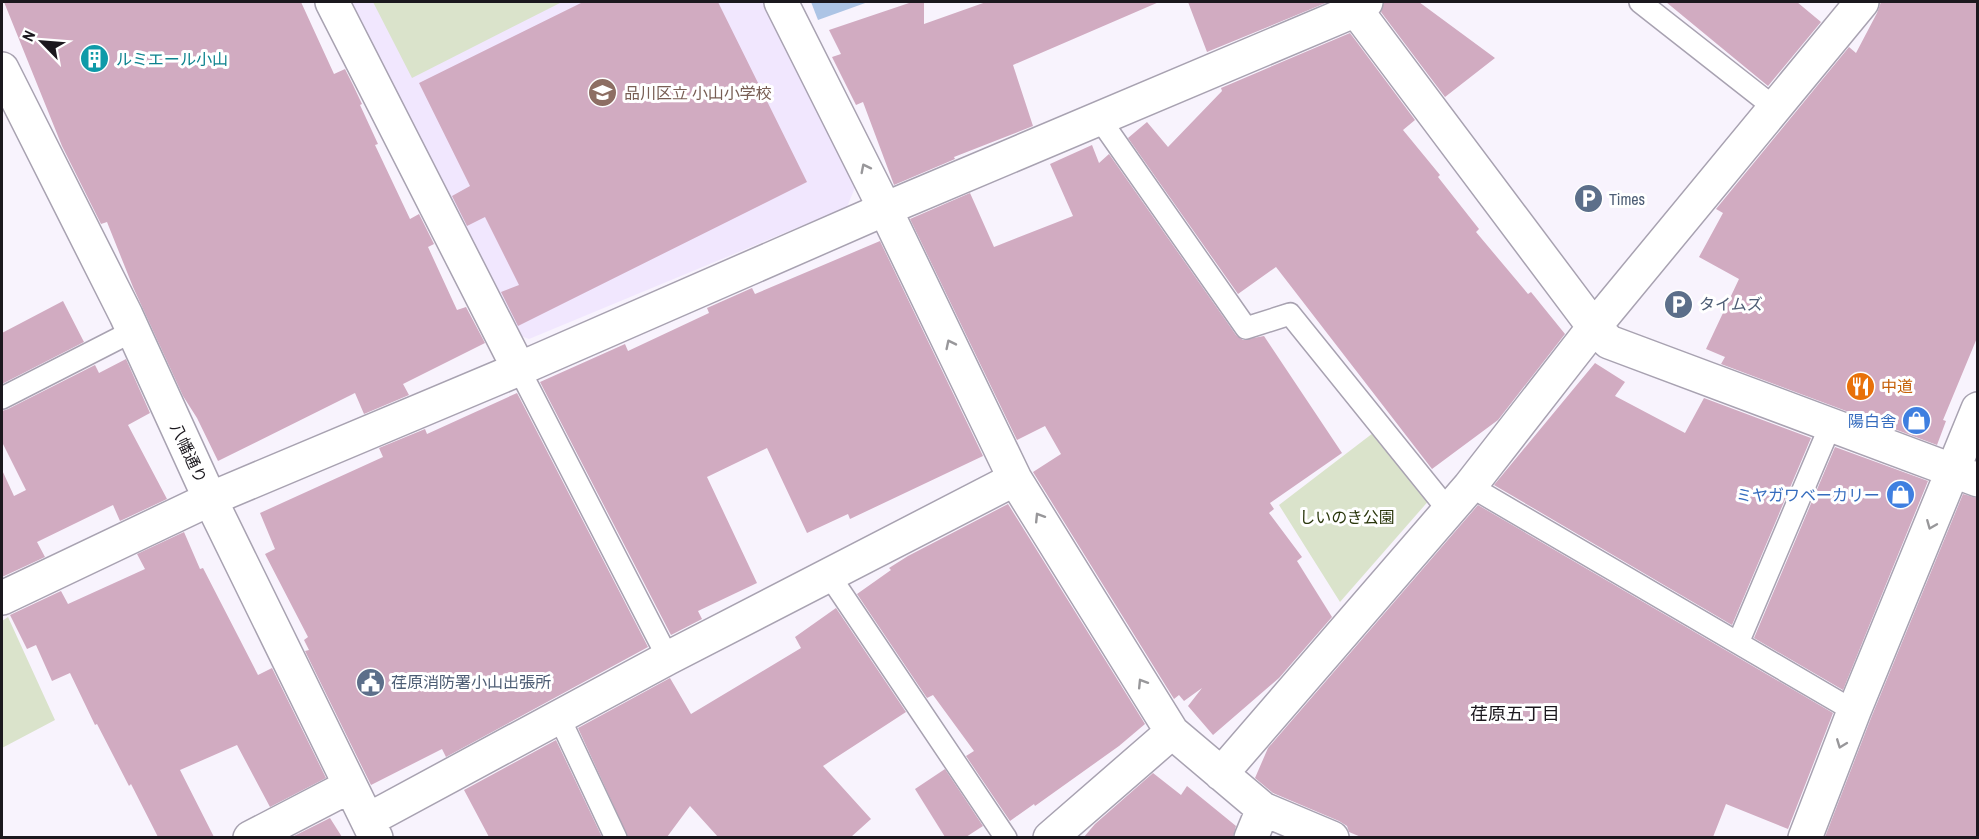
<svg xmlns="http://www.w3.org/2000/svg" width="1979" height="839" viewBox="0 0 1979 839" font-family="'Archivo Narrow','Noto Sans JP',sans-serif">
  <style>
    .built { fill: #f1e7fe }
    .green { fill: #dae3cb }
    .water { fill: #acc4e5 }
    .building { fill: #d1abc1 }
    .lines { fill: none; stroke-linecap: round; stroke-linejoin: round }
    .lane-casing { stroke: #a8a2b1; stroke-width: 24 }
    .street-casing { stroke: #a8a2b1; stroke-width: 36 }
    .lane { stroke: #fff; stroke-width: 21 }
    .street { stroke: #fff; stroke-width: 33 }
    .oneway { stroke: #98979a }
    .labels { text-anchor: middle; dominant-baseline: central; stroke-width: 6; stroke-linejoin: round; paint-order: stroke }
    .culture-label { font-size: 16px; fill: #0d838f; stroke: #fff; text-anchor: start }
    .education-label { font-size: 16px; fill: #785e54; stroke: #fff; text-anchor: start }
    .service-label { font-size: 16px; fill: #4e5e75; stroke: #fff; text-anchor: start }
    .food-label { font-size: 16px; fill: #c56008; stroke: #fff; text-anchor: start }
    .shop-label { font-size: 16px; fill: #366cbe; stroke: #fff; text-anchor: end }
    .street-label { font-size: 16px; fill: #1b181e; stroke: #fff }
    .park-label { font-size: 16px; fill: #2a370c; stroke: #fff }
    .neighbourhood-label { font-size: 18px; fill: #1b181e; stroke: #fff }
  </style>
  <rect width="100%" height="100%" fill="#f8f3fd"/>
  <path class="built" d="M 350,2 L 764,2 L 856,185 L 847,207 L 529,339 L 513,333 Z"/>
  <path class="green" d="M 373,2 L 562,2 L 412,78 Z
    M 1377,430 L 1431,498 L 1340,602 L 1279,505 Z
    M 8,617 L 55,720 L 2,748 L 2,621 Z"/>
  <path class="water" d="M 811,2 L 868,2 L 818,20 Z"/>
  <path class="building" d="M 4,2 L 301,2 L 334,74 L 345,69 L 353,85 L 362,104 L 360,105 L 378,144 L 375,145 L 410,219 L 419,214 L 434,244 L 428,247 L 457,310 L 466,307 L 485,343 L 403,384 L 409,395 L 364,414 L 355,393 L 218,461 L 197,418 L 183,396 L 133,287 L 107,222 L 101,224 L 62,146 Z
    M 583,2 L 718,2 L 807,182 L 518,326 L 501,292 L 519,285 L 485,217 L 467,226 L 452,196 L 470,186 L 419,83 Z
    M 912,2 L 924,2 L 924,24 L 986,2 L 1159,2 L 1013,65 L 1033,126 L 954,157 L 955,159 L 894,185 L 863,102 L 856,105 L 832,57 L 841,54 L 829,30 Z
    M 1188,2 L 1328,2 L 1207,52 Z
    M 1384,2 L 1419,2 L 1495,58 L 1445,97 L 1381,12 Z
    M 1666,2 L 1797,2 L 1821,22 L 1768,86 Z
    M 1881,2 L 1977,2 L 1977,338 L 1943,420 L 1946,421 L 1937,445 L 1721,364 L 1725,357 L 1706,349 L 1739,279 L 1699,257 L 1723,213 L 1716,209 L 1849,47 L 1856,53 L 1877,13 Z
    M 1350,33 L 1415,120 L 1403,130 L 1440,175 L 1438,177 L 1479,229 L 1476,232 L 1528,294 L 1531,292 L 1565,334 L 1498,420 L 1432,469 L 1276,267 L 1238,294 L 1128,138 L 1147,122 L 1168,147 L 1222,91 L 1221,88 Z
    M 1092,145 L 1099,163 L 1109,154 L 1236,335 L 1243,340 L 1264,336 L 1342,453 L 1270,503 L 1274,509 L 1269,513 L 1302,557 L 1297,561 L 1332,617 L 1279,678 L 1213,735 L 1188,706 L 1202,688 L 1184,701 L 1179,695 L 1174,699 L 1033,472 L 1061,454 L 1045,426 L 1017,440 L 910,219 L 970,193 L 994,247 L 1073,216 L 1050,164 Z
    M 880,241 L 983,456 L 850,519 L 848,514 L 807,533 L 767,448 L 707,477 L 757,583 L 698,611 L 702,619 L 671,635 L 540,382 L 625,344 L 628,351 L 709,313 L 707,308 L 752,288 L 755,294 Z
    M 63,301 L 84,342 L 2,384 L 2,333 Z
    M 126,359 L 150,413 L 128,425 L 167,499 L 120,521 L 113,505 L 37,542 L 45,557 L 2,577 L 2,470 L 14,496 L 26,490 L 2,442 L 2,411 L 8,409 L 95,365 L 99,373 Z
    M 1595,363 L 1625,382 L 1615,396 L 1685,433 L 1704,398 L 1811,438 L 1732,625 L 1494,485 Z
    M 517,393 L 648,647 L 446,757 L 442,749 L 371,785 L 305,651 L 309,650 L 304,640 L 308,637 L 265,554 L 275,549 L 260,513 L 383,457 L 379,448 L 425,429 L 427,434 Z
    M 1835,447 L 1928,481 L 1843,690 L 1754,638 Z
    M 1963,494 L 1977,498 L 1977,837 L 1825,837 L 1871,718 Z
    M 1008,504 L 1145,724 L 1119,746 L 1035,806 L 1034,804 L 1010,821 L 966,756 L 974,751 L 933,695 L 927,698 L 857,594 L 891,570 L 889,568 L 908,556 Z
    M 1478,505 L 1833,713 L 1788,829 L 1726,804 L 1713,837 L 1361,837 L 1349,832 L 1347,826 L 1339,821 L 1273,793 L 1255,778 L 1268,748 Z
    M 184,532 L 200,569 L 203,568 L 258,675 L 272,668 L 326,778 L 270,807 L 237,745 L 180,770 L 214,837 L 158,837 L 131,784 L 129,786 L 97,724 L 95,725 L 70,673 L 52,681 L 36,645 L 27,649 L 10,615 L 61,591 L 68,604 L 145,569 L 137,554 Z
    M 836,608 L 906,712 L 823,766 L 871,819 L 851,837 L 718,837 L 690,806 L 667,837 L 628,837 L 578,728 L 670,678 L 691,714 L 801,648 L 795,637 Z
    M 556,740 L 602,837 L 489,837 L 464,790 Z
    M 945,769 L 983,826 L 966,837 L 945,837 L 915,789 Z
    M 1153,773 L 1181,795 L 1187,786 L 1236,826 L 1233,837 L 1084,837 L 1095,824 Z
    M 330,818 L 342,837 L 292,837 Z"/>
  <g class="lines">
    <defs>
      <path id="lane" d="M 1640,2 L 1775,108
        M 1099,118 L 1246,328 L 1290,314 L 1449,511
        M 519,369 L 668,658
        M 2,398 L 133,331
        M 1470,486 L 1854,711
        M 829,575 L 1006,838
        M 1738,643 L 1831,424
        M 559,717 L 616,838"/>
      <path id="street" d="M 332,2 L 519,369
        M 781,2 L 885,209 L 1015,479 L 1172,732 L 1263,809 L 1332,838
        M 1352,2 L 1356,10 L 1594,327 L 1609,342 L 1978,480
        M 2,69 L 126,315 L 210,499 L 376,838
        M 2,598 L 210,499 L 519,369 L 885,209 L 1356,10 L 1366,2
        M 1221,774 L 1470,486 L 1594,327 L 1862,2
        M 368,820 L 668,658 L 1015,479
        M 250,838 L 350,786
        M 1050,838 L 1172,732
        M 1251,838 L 1263,809
        M 1805,838 L 1854,711 L 1978,409"/>
    </defs>
    <use href="#lane" class="lane-casing"/>
    <use href="#street" class="street-casing"/>
    <use href="#lane" class="lane"/>
    <use href="#street" class="street"/>
  </g>
  <defs><path id="oneway-chevron" d="M-2-3.5L2.5 0L-2 3.5" fill="none" stroke-width="1.6" stroke-linecap="round" stroke-linejoin="round" transform="scale(1.5)"/></defs>
  <g class="oneway">
    <use href="#oneway-chevron" transform="translate(865 168) rotate(-117)"/>
    <use href="#oneway-chevron" transform="translate(950 344) rotate(-116)"/>
    <use href="#oneway-chevron" transform="translate(1039 517) rotate(-122)"/>
    <use href="#oneway-chevron" transform="translate(1931 525) rotate(112)"/>
    <use href="#oneway-chevron" transform="translate(1142 683) rotate(-122)"/>
    <use href="#oneway-chevron" transform="translate(1841 744) rotate(111)"/>
  </g>
  <defs>
    <symbol id="building-disc" viewBox="-11 -11 22 22"><circle r="9.5" fill="#0f9aa8" stroke="#fff"/><path d="M-4-6H4V6H1V3H-1V6H-4ZM-2.5-4.3h1.7v1.8h-1.7ZM.8-4.3h1.7v1.8H.8ZM-2.5-1h1.7V.8h-1.7ZM.8-1h1.7V.8H.8Z" fill="#fff"/></symbol>
    <symbol id="school-disc" viewBox="-11 -11 22 22"><circle r="9.5" fill="#8d6e63" stroke="#fff"/><path d="M0-5L7-2L0 1L-7-2ZM-4 1L0 2.5L4 1V4Q0 6-4 4Z" fill="#fff"/></symbol>
    <symbol id="parking-disc" viewBox="-11 -11 22 22"><circle r="9.5" fill="#5c6f8a" stroke="#fff"/><path d="M-3.5-5.5H1a3.5 3.5 0 0 1 0 7H-1V5.5H-3.5ZM-1-3.4V-.6H.8a1.4 1.4 0 0 0 0-2.8Z" fill="#fff"/></symbol>
    <symbol id="restaurant-disc" viewBox="-11 -11 22 22"><circle r="9.5" fill="#e8710a" stroke="#fff"/><path d="M-5-6h1v4h1v-4h1v4h1v-4h1v5L-1.5 .5V6h-2V.5L-5-1ZM5-6V6H3V1.5H1.5Q1.5-4 5-6Z" fill="#fff"/></symbol>
    <symbol id="shop-disc" viewBox="-11 -11 22 22"><circle r="9.5" fill="#3f7fe0" stroke="#fff"/><path d="M-5-2.5h2.3a2.7 3.5 0 0 1 5.4 0H5L5.5 6h-11ZM-1.5-2.5h3a1.5 2.3 0 0 0-3 0Z" fill="#fff"/></symbol>
    <symbol id="civic-disc" viewBox="-11 -11 22 22"><circle r="9.5" fill="#5c6f8a" stroke="#fff"/><path d="M-.6-6.5H3V-4.5H.6V-3L4-1V1h2V6H-6V1h2V-1L-.6-3ZM-1.2 2.5V6h2.4V2.5Z" fill="#fff"/></symbol>
  </defs>
  <g fill-rule="evenodd">
    <use href="#building-disc" x="78" y="42" width="33" height="33"/>
    <use href="#school-disc" x="586" y="76" width="33" height="33"/>
    <use href="#parking-disc" x="1572" y="182" width="33" height="33"/>
    <use href="#parking-disc" x="1662" y="288" width="33" height="33"/>
    <use href="#restaurant-disc" x="1844" y="370" width="33" height="33"/>
    <use href="#shop-disc" x="1900" y="404" width="33" height="33"/>
    <use href="#shop-disc" x="1884" y="478" width="33" height="33"/>
    <use href="#civic-disc" x="354" y="666" width="33" height="33"/>
  </g>
  <g class="labels">
    <g class="culture-label">
      <text x="116" y="59">ルミエール小山</text>
    </g>
    <g class="education-label">
      <text x="624" y="93">品川区立 小山小学校</text>
    </g>
    <g class="service-label">
      <text x="1609" y="199">Times</text>
      <text x="1699" y="304">タイムズ</text>
      <text x="391" y="682">荏原消防署小山出張所</text>
    </g>
    <g class="food-label">
      <text x="1881" y="386">中道</text>
    </g>
    <g class="shop-label">
      <text x="1896" y="421">陽白舎</text>
      <text x="1880" y="495">ミヤガワベーカリー</text>
    </g>
    <g class="street-label">
      <text transform="translate(189 453) rotate(65)">八幡通り</text>
    </g>
    <g class="park-label">
      <text x="1347" y="517">しいのき公園</text>
    </g>
    <g class="neighbourhood-label">
      <text x="1515" y="713">荏原五丁目</text>
    </g>
  </g>
  <rect width="1979" height="839" fill="none" stroke="#1b181e" stroke-width="6"/>
  <g transform="translate(42 42) rotate(295)" stroke="#ffffff" stroke-width="4.5" paint-order="stroke">
  <path d="M0-4.5L10 22L0 15L-10 22Z" fill="#1b181e"/>
  <text y="-9" font-size="16" font-weight="bold" text-anchor="middle" fill="#1b181e">N</text>
  </g>
</svg>
